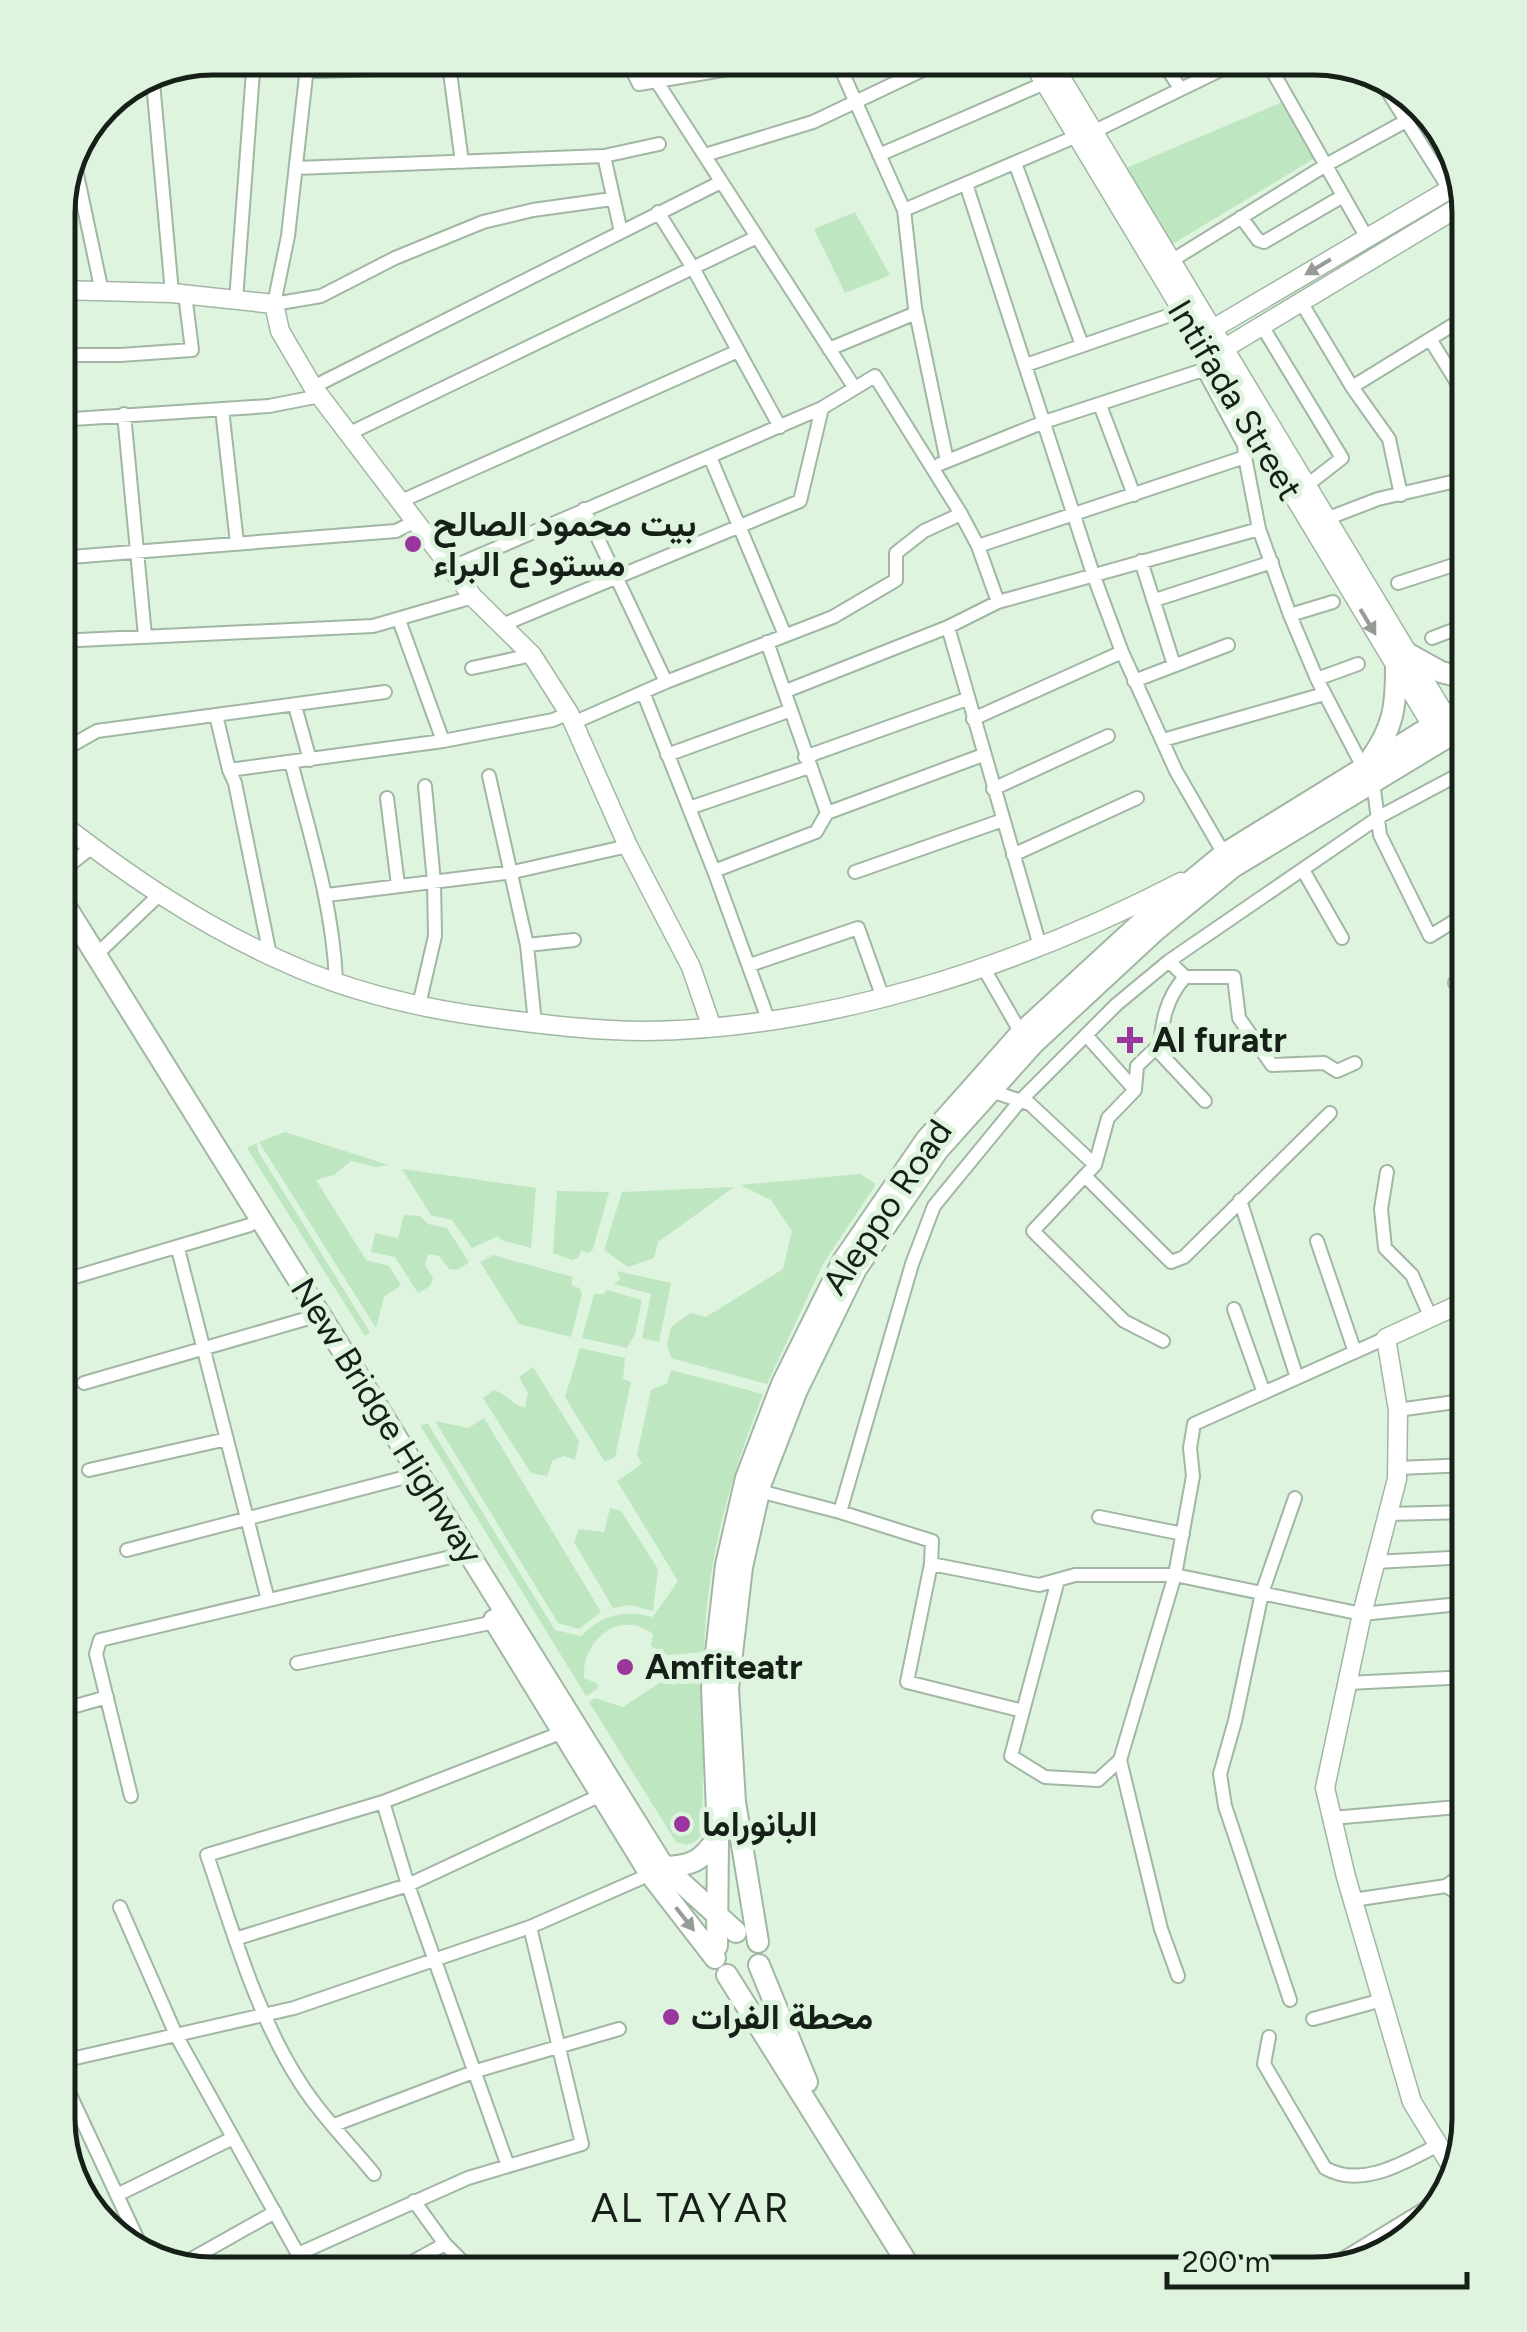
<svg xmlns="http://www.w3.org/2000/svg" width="1527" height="2332" viewBox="0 0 1527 2332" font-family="Figtree,Vazirmatn,sans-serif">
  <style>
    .green { fill: #bee6c1 }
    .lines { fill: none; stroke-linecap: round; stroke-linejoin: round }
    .street-casing { stroke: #a1b7a3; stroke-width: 16 }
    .secondary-casing { stroke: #a1b7a3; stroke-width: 21 }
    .primary-casing { stroke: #a1b7a3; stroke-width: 24 }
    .street { stroke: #fff; stroke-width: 12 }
    .secondary { stroke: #fff; stroke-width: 18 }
    .primary { stroke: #fff; stroke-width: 20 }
    .oneway { fill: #979b97 }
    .poi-dot { fill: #9b379c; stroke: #def4df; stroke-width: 4 }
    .labels { text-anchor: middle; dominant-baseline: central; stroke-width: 10; stroke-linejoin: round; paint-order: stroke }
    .street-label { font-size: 35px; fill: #172018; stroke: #def4df }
    .poi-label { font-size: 35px; font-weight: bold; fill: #172018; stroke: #def4df; text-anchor: start }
    .quarter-label { font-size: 40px; letter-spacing: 2.5px; fill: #172018; stroke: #def4df }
    .rim { fill: none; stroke: #172018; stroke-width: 5 }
  </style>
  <rect width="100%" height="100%" fill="#def4df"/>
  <path class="green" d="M 1285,101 L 1317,157 L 1171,245 L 1126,168 Z
    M 855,212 L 890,275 L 845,293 L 814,229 Z
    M 285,1132 L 389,1165 L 376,1167 L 351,1161 L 334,1175 L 316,1180 L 366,1260 L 389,1266 L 401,1285 L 384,1297 L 376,1328 L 259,1142 Z
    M 257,1143 L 258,1151 L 370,1332 L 365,1336 L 247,1148 Z
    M 402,1169 L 536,1188 L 531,1248 L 501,1240 L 498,1236 L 472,1248 L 452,1220 L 431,1215 Z
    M 860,1174 L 876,1184 L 823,1264 L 767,1384 L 671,1358 L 667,1345 L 671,1327 L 690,1313 L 706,1317 L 783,1269 L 792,1231 L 771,1200 L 740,1185 Z
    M 734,1187 L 658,1242 L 654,1258 L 628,1267 L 604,1250 L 622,1192 Z
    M 557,1191 L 609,1192 L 593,1249 L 589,1253 L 581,1251 L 578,1258 L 572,1260 L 553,1253 Z
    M 404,1215 L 420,1216 L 428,1224 L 447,1228 L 469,1262 L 458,1270 L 449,1269 L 439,1256 L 428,1254 L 425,1265 L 433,1278 L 430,1286 L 418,1293 L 395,1257 L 371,1252 L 375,1233 L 398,1238 Z
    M 493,1255 L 573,1277 L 571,1285 L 579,1288 L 582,1294 L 571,1337 L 519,1324 L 480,1262 Z
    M 617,1271 L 671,1283 L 659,1342 L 642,1338 L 651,1294 L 614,1284 L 620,1279 Z
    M 607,1290 L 642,1300 L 635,1334 L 627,1348 L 582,1338 L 594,1294 L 603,1294 Z
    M 580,1348 L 625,1358 L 623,1379 L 631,1382 L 615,1457 L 605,1462 L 565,1397 Z
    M 533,1367 L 579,1441 L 575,1460 L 564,1456 L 553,1460 L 547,1476 L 531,1473 L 483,1398 L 494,1390 C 507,1394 511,1404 525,1408 L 528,1393 L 519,1377 Z
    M 671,1370 L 763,1394 C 730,1478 706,1562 704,1652 L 668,1655 L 651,1646 L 653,1634 C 619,1608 581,1642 584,1678 L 598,1684 L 597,1689 L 586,1696 L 420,1425 L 428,1424 L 555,1630 L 581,1636 C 603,1614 623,1610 653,1617 L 678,1581 L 617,1481 L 642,1464 L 637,1455 L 651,1390 L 667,1383 Z
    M 484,1418 L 601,1612 L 579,1629 L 558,1623 L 435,1421 L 468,1428 Z
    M 610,1508 L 621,1511 L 658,1569 L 653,1611 L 630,1605 L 613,1608 L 574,1542 L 579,1529 L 604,1532 Z
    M 705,1657 L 702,1835 C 693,1845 688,1846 676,1842 L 589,1702 L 595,1698 L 623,1707 L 664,1680 L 667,1661 Z"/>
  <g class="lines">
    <defs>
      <path id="street" d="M 308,58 L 288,236 L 274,304 L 321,296 L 395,258 L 483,222 L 533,210 L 612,199
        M 626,58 L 639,84 L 795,58
        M 836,58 L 904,210 L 915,308 L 947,461
        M 1160,58 L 1180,88
        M 1265,58 L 1367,238
        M 449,65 L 462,162
        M 184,70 L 252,64 L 321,71 L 580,62 L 612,58
        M 1378,76 L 1460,206
        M 153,82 L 172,293
        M 657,82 L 854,387
        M 1093,132 L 1245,58
        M 705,155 L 813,122 L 948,58
        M 879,155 L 1045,83
        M 604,156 L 621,232
        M 1015,163 L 1082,345
        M 75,165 L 102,292
        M 296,168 L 604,156 L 659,144
        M 966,184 L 1093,574 L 1122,652 L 1176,771 L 1224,854
        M 904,210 L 1077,136
        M 658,212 L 693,268 L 780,427
        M 1241,217 L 1258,240 L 1264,242 L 1343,196
        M 1171,261 L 1326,165 L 1424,111
        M 236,300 L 254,58
        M 1301,302 L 1352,387 L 1469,315
        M 1262,326 L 1342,458 L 1306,486
        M 1430,339 L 1469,402
        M 829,349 L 916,313
        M 58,355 L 120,355 L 192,350 L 185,294
        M 1026,365 L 1182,311
        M 1203,369 L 1244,445 L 1245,457
        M 313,387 L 721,182
        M 1352,387 L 1389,439 L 1401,495
        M 1100,405 L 1134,495
        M 222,409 L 237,543
        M 124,414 L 145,636
        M 58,420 L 269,406 L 320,396
        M 348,434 L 757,237
        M 710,457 L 785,635
        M 940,464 L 1044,422 L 1215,366
        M 399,502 L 738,351
        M 584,509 L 666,682
        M 1326,519 L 1378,499 L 1469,478
        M 978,546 L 1245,457 L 1259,529 L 1290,615 L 1317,679 L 1364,769
        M 58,558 L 396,531 L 414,522
        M 1141,561 L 1174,665
        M 450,568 L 822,408 L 875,376 L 961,514 L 978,546 L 998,602
        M 1398,583 L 1469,560
        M 1155,600 L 1272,562
        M 1290,615 L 1333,602
        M 399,620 L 443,741
        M 502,625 L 800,501 L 822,408
        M 948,627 L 1040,946
        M 1432,638 L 1469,624
        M 58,641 L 373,626 L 473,597
        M 472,668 L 532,655
        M 1317,679 L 1358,664
        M 1134,681 L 1228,645
        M 786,691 L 948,627 L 998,602 L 1259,529
        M 643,692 L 714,871 L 768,1019
        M 295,706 L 310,760
        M 216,715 L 229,770 L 235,783 L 270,955
        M 973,719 L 1122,652
        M 573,723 L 666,682 L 833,617 L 896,580 L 896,553 L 924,531 L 961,514
        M 1163,740 L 1324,694
        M 58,753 L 97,731 L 385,692
        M 667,755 L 791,710
        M 805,757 L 967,699
        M 291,762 C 310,835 333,906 336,981
        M 229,770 L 443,741 L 553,720 L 569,713
        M 489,776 L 527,945 L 535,1023
        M 1373,782 L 1380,835 L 1430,936 L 1469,912
        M 993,789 L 1108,736
        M 387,798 L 398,885
        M 689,808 L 809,767
        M 827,813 L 983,755
        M 1013,855 L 1137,798
        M 1303,870 L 1342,938
        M 714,871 L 816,832 L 827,813 L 767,642
        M 855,872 L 1003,820
        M 58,874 L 92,847
        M 327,895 L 513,872 L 628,846
        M 527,945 L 574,940
        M 95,956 L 158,896
        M 1169,961 L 1185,977 C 1165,999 1162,1023 1159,1052 L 1205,1101
        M 750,965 L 858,928 L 883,998
        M 983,967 L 1021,1033
        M 1185,977 L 1234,977 L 1239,1018 L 1272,1065 L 1324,1063 L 1337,1071 L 1355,1063
        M 1455,983 L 1469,975
        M 419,1005 L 435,936 L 434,882 L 425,786
        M 1086,1035 L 1135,1090 L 1137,1066 L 1160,1044
        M 991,1091 L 1030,1104 L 1095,1165 L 1033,1231 L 1124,1321 L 1163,1341
        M 1466,1110 L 1469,1110
        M 1095,1165 L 1108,1118 L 1135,1090
        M 1387,1172 L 1381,1209 L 1385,1248 L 1412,1275 L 1431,1318
        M 1085,1176 L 1171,1262 L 1184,1257 L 1330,1113
        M 1240,1200 L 1297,1378
        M 1317,1241 L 1355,1352
        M 178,1249 L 268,1600
        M 58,1282 L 250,1225
        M 1234,1309 L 1264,1393
        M 1386,1338 L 1194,1424 L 1190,1448 L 1193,1476 L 1175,1575 L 1362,1614 L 1469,1603
        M 84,1383 L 309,1318
        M 1398,1410 L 1469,1400
        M 1397,1468 L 1469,1465
        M 89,1470 L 227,1439
        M 759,1491 L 840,1512 L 932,1541 L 931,1564 L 907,1682 L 1023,1711
        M 840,1512 L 912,1264 L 934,1206 L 1020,1101 L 1117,1004 L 1169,961 L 1379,817 L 1469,769
        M 1388,1514 L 1469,1512
        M 1099,1517 L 1183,1534
        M 127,1550 L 406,1477
        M 1375,1562 L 1469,1557
        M 931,1564 L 1039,1585 L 1075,1575 L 1175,1575 L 1120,1760 L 1161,1929 L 1178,1976
        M 1058,1580 L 1011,1756 L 1045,1777 L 1098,1780 L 1120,1760
        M 297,1663 L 495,1622
        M 1347,1683 L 1469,1677
        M 58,1711 L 107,1697
        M 131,1796 L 96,1654 L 100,1640 L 455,1556
        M 383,1802 L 408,1885 L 508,2166
        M 1332,1818 L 1469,1806
        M 1446,1886 L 1465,1898 L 1469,1910
        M 1353,1900 L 1446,1886 L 1469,1870
        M 120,1907 L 177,2037 L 309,2274
        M 235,1939 L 408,1885 L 601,1795
        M 1290,2000 L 1225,1806 L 1220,1774 L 1235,1721 L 1262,1593 L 1295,1498
        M 1313,2019 L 1382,2000
        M 1269,2037 L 1264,2064 L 1325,2168 C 1362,2189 1405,2162 1438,2145
        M 58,2062 L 294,2008 L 530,1927 L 653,1873
        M 58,2069 L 145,2255
        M 334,2125 L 476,2071 L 619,2029
        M 374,2174 C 350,2144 321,2116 301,2084 C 256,2015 233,1931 207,1855 L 383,1802 L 563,1732
        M 117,2195 L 233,2138
        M 414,2201 L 445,2244 L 475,2274
        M 298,2254 L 468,2178 L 582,2144 L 530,1927
        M 179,2266 L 275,2212
        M 390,2274 L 445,2244"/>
      <path id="secondary" d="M 1030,58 L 1437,734
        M 1049,58 L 1453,728
        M 58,290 L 172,293 L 274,304 L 280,331 L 313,387 L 473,597 L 532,655 L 569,713 L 628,846 L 691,967 L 711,1025
        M 1204,334 L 1462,182
        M 1215,354 L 1467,202
        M 58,821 C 129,876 199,924 282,961 C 351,993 427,1010 501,1019 C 549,1025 597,1031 645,1031 C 829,1029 1019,966 1181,882
        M 1455,2172 L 1412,2102 L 1346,1877 L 1325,1788 L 1362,1614 L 1397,1479 L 1398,1410 L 1386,1338 L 1469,1300"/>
      <path id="primary" d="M 1405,652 L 1441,672 L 1469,679
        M 1370,760 C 1393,728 1396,708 1396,669
        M 58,894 L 664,1867 L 736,1932
        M 494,1620 L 650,1874 L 715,1958
        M 664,1867 C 692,1866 702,1861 717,1838
        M 758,1942 L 735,1802 L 728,1688 L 742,1567 L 761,1483 L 797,1390 L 856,1269 L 938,1150 L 1033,1044 L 1156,930 L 1233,867 L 1469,724
        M 717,1946 L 718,1836 L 712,1688 L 726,1565 L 746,1478 L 782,1384 L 843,1261 L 926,1140 L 1021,1033 L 1145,919 L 1224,854 L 1469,703
        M 759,1965 L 807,2082
        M 727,1975 L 914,2274
        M 1332,2270 L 1445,2201"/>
    </defs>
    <use href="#street" class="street-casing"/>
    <use href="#secondary" class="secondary-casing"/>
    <use href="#primary" class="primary-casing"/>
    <use href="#street" class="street"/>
    <use href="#secondary" class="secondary"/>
    <use href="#primary" class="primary"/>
  </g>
  <defs><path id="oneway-solid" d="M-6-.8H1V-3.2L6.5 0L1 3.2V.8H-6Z" transform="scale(2.5)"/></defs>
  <g class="oneway">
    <use href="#oneway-solid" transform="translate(1318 267) rotate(149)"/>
    <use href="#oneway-solid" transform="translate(1368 622) rotate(59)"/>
    <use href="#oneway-solid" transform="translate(685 1919) rotate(52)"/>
  </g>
  <g class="poi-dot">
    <circle cx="413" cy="544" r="10"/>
    <path d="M1125 1025h10v10h10v10h-10v10h-10v-10h-10v-10h10z"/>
    <circle cx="625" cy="1667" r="10"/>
    <circle cx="682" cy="1824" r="10"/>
    <circle cx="671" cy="2017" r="10"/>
  </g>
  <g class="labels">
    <g class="street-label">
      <text transform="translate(1235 400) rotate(59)">Intifada Street</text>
      <text transform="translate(887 1207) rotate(-56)">Aleppo Road</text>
      <text transform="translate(387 1421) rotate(58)">New Bridge Highway</text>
    </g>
    <g class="poi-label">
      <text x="433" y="524">بيت محمود الصالح<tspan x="433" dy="40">مستودع البراء</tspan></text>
      <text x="1152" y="1040">Al furatr</text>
      <text x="645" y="1667">Amfiteatr</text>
      <text x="702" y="1824">البانوراما</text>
      <text x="691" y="2017">محطة الفرات</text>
    </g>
    <g class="quarter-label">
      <text x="691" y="2208">AL TAYAR</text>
    </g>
  </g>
  <path d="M0 0H1527V2332H0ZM213 75H1314A138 138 0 0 1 1452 213V2119A138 138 0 0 1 1314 2257H213A138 138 0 0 1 75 2119V213A138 138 0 0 1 213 75Z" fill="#def4df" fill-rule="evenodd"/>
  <path class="rim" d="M213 75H1314A138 138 0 0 1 1452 213V2119A138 138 0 0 1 1314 2257H213A138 138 0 0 1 75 2119V213A138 138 0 0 1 213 75Z"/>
  <path d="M1167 2272v15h300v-15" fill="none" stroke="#172018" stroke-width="5"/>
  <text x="1182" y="2272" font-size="30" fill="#172018" stroke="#def4df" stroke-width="8" paint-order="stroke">200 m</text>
</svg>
